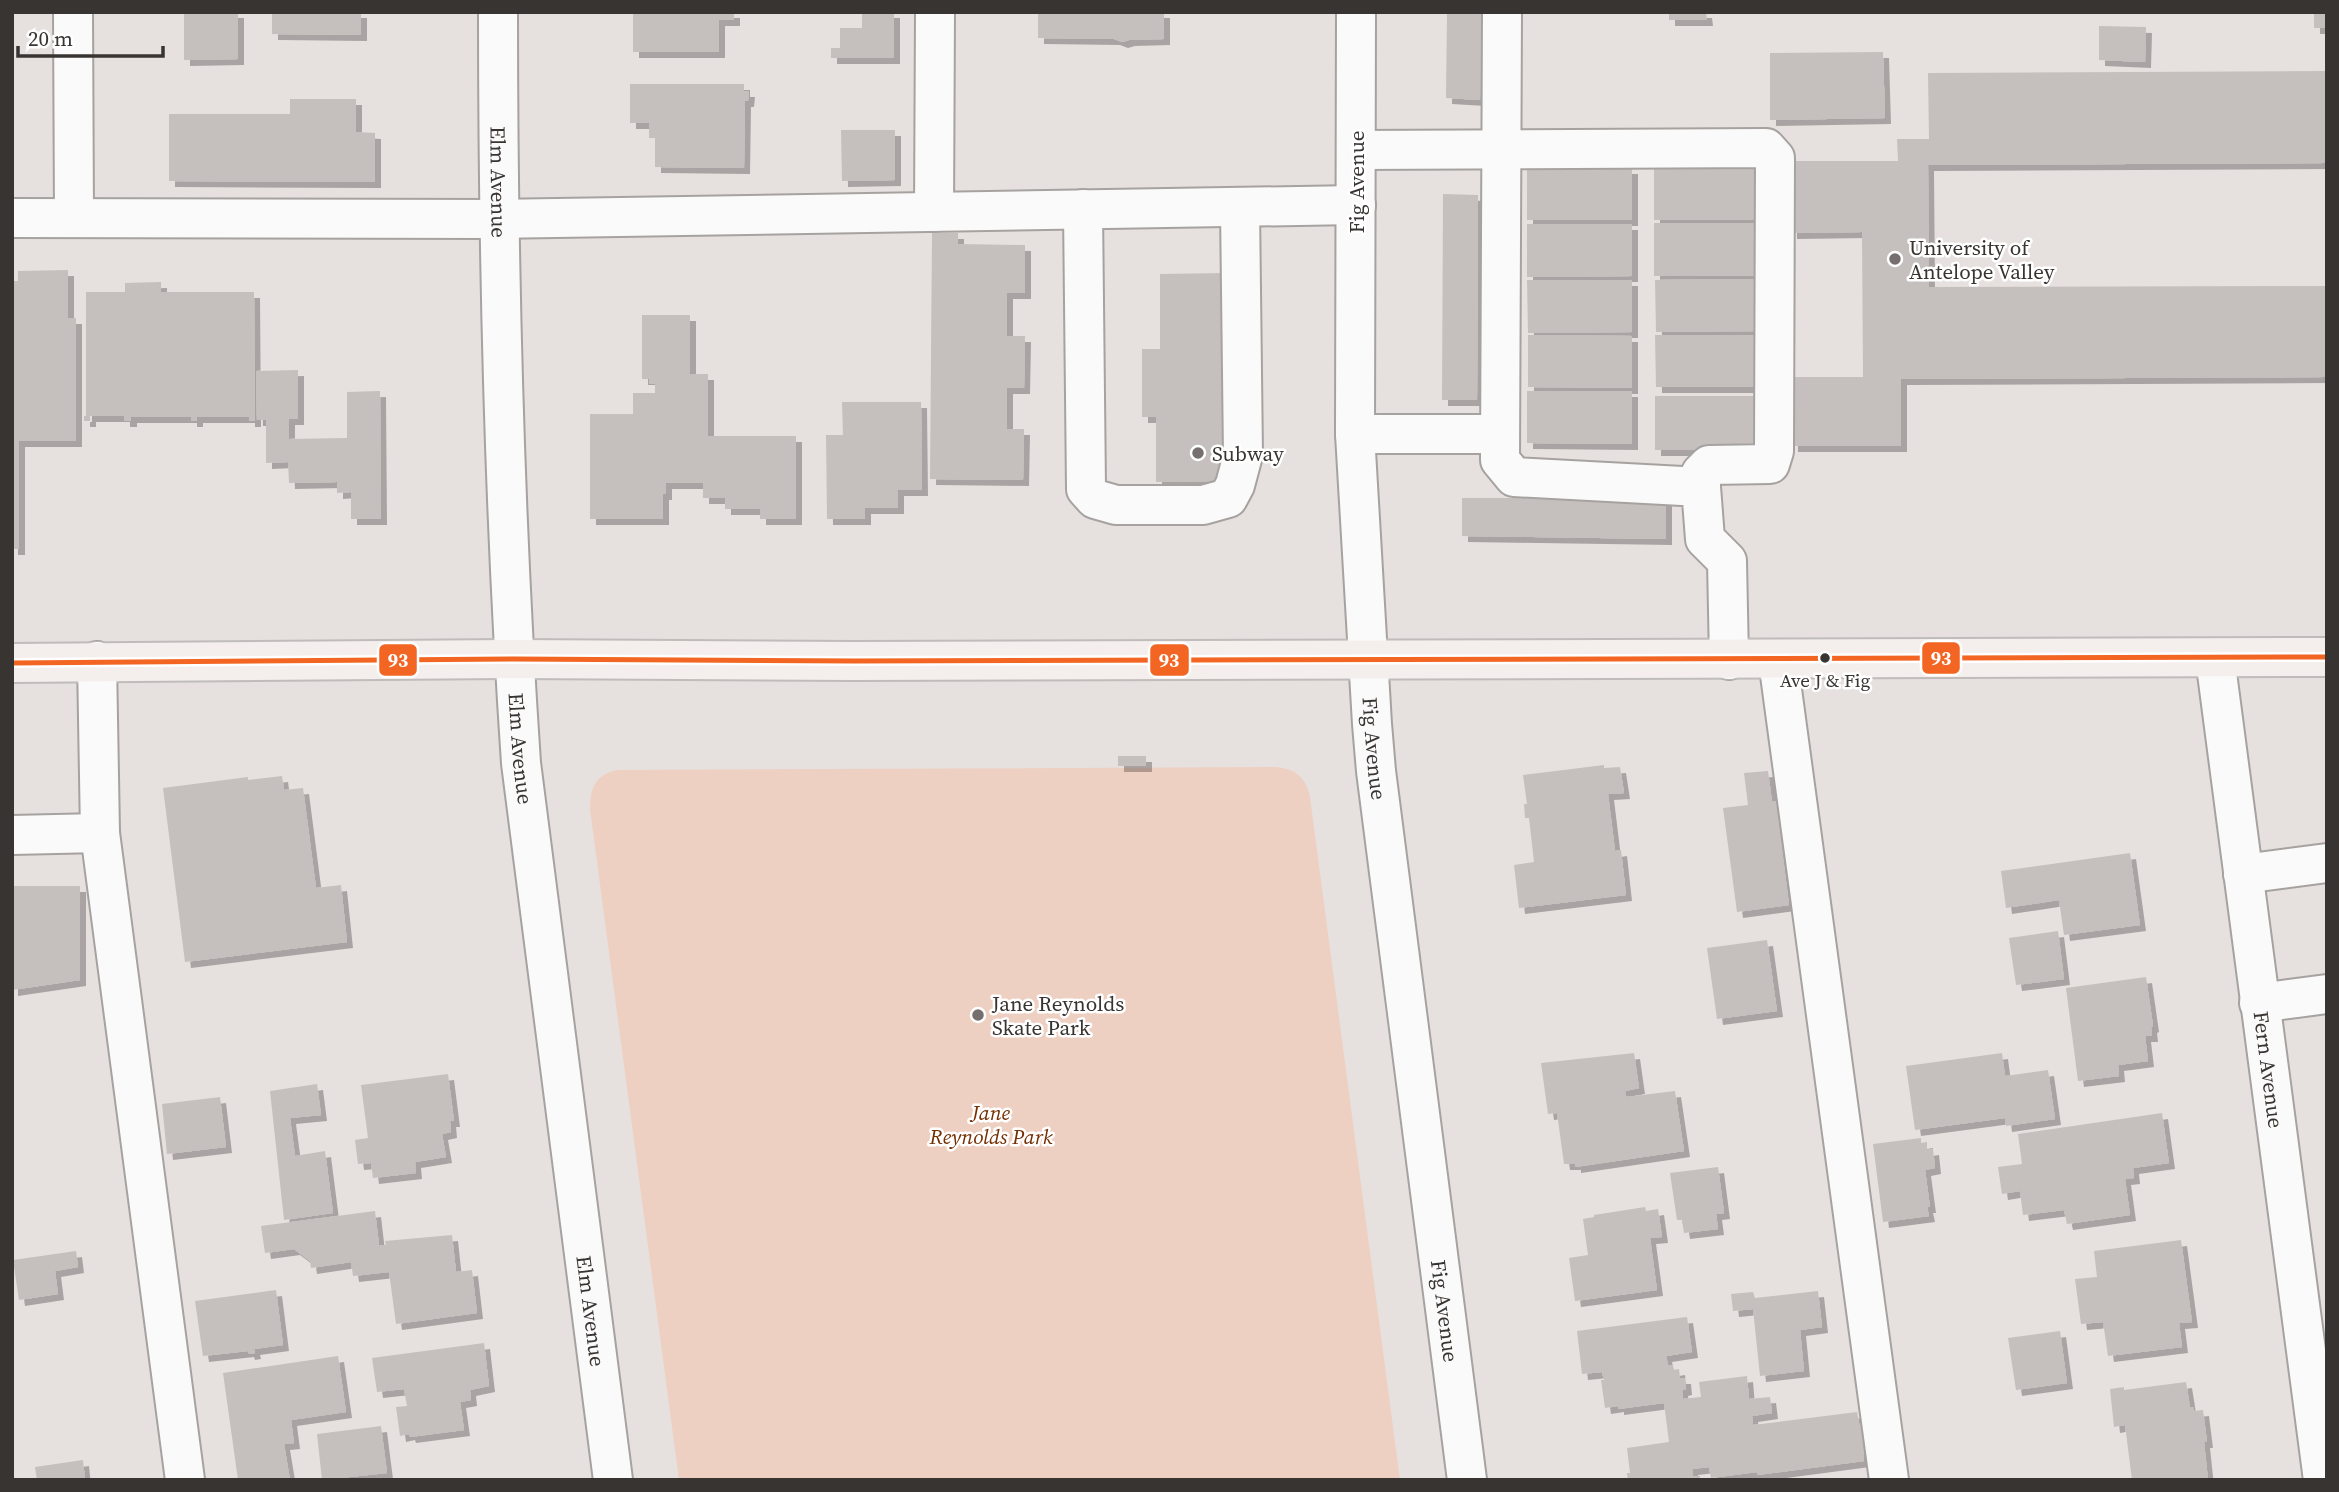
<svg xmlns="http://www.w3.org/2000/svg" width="2339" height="1492" viewBox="0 0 2339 1492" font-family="'Source Serif 4',serif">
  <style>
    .green { fill: #eed0c2 }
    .building { fill: #c5c0be; filter: url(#shadow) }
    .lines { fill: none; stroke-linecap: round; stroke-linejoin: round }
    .minor-casing { stroke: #a6a2a0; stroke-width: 42 }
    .major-casing { stroke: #bfbcbb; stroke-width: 42 }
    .minor { stroke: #fbfafa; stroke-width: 38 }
    .major { stroke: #f4efed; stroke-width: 38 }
    .bus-1-casing { stroke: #fff; stroke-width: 10 }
    .bus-1 { stroke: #f26522; stroke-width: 5 }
    .poi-dot { fill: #75706e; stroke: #fff; stroke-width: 2.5 }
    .bus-dot { fill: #383432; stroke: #fff; stroke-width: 2.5 }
    .labels { text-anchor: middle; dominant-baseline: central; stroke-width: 5; stroke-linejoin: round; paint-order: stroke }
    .bus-label { font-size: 19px; fill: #383432; stroke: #fff }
    .street-label { font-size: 21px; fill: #383432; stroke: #fff }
    .poi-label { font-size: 21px; fill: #383432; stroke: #fff; text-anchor: start }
    .park-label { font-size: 21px; font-style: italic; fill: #742e00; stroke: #fff }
    .line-badge { stroke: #fff; stroke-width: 2.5 }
    .badge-label { font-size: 19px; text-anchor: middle; font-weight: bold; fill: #fff }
  </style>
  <defs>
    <filter id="shadow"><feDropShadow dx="6" dy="6" stdDeviation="0" flood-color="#0004"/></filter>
  </defs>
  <rect width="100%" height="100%" fill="#e6e0de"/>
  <path class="green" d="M 1276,767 C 1296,769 1306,778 1310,797 L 1400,1480 L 679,1480 L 590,809 C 590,788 595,775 617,770 Z"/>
  <path class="building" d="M 184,12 L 238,12 L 238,59 L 184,60 Z
    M 272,12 L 361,12 L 361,35 L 272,34 Z
    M 633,12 L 734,12 L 734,20 L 719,20 L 719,52 L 633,52 Z
    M 862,12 L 894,12 L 894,58 L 831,58 L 831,48 L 840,48 L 840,28 L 862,28 Z
    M 1038,12 L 1164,12 L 1164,39 L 1129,40 L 1122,42 L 1114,39 L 1038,38 Z
    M 1447,12 L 1482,12 L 1480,100 L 1446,98 Z
    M 1669,12 L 1706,12 L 1707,20 L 1669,20 Z
    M 2314,12 L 2327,12 L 2327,28 L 2314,28 Z
    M 2099,26 L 2146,27 L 2145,62 L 2099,60 Z
    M 1883,52 L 1885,118 L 1770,120 L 1770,53 Z
    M 2327,71 L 2327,163 L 1928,165 L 1929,287 L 2327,286 L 2327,377 L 1901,379 L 1901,446 L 1792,446 L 1792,377 L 1863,377 L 1862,232 L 1791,233 L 1790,161 L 1898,161 L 1897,139 L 1929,139 L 1928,73 Z
    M 630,84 L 744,84 L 744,91 L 749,91 L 748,101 L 745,101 L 744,168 L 655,167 L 655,138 L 649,138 L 649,123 L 630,123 Z
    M 290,99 L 356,99 L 356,132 L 375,133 L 375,182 L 169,181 L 169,114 L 290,114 Z
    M 841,130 L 895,130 L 895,180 L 842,181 Z
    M 1654,166 L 1759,166 L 1759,220 L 1654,220 Z
    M 1527,168 L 1632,168 L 1632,220 L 1527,220 Z
    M 1443,194 L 1478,195 L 1477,400 L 1442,400 Z
    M 1654,223 L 1759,223 L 1759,276 L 1654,276 Z
    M 1527,224 L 1632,224 L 1632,276 L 1527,277 Z
    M 932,233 L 958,233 L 958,244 L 1025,245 L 1025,293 L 1007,293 L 1007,336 L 1025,336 L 1024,388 L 1007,388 L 1007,429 L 1024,429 L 1023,480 L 930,479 Z
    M 68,270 L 68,318 L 76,318 L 76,441 L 19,441 L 19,549 L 12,549 L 12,281 L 18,281 L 18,271 Z
    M 1228,273 L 1230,469 L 1217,481 L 1156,482 L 1156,417 L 1142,417 L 1142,349 L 1160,349 L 1160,274 Z
    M 1759,279 L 1759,331 L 1656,332 L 1655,280 Z
    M 1527,280 L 1632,280 L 1632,332 L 1528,333 Z
    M 161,282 L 161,292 L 254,292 L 255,421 L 249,421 L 249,417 L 197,417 L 197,421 L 191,421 L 191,417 L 131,417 L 131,421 L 124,421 L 124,416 L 90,416 L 90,421 L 84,421 L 84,416 L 86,416 L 86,292 L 125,292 L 125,283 Z
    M 642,315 L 690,315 L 690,374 L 708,374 L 708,436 L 796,436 L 796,519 L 760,519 L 760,509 L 725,509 L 725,498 L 703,498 L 703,483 L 666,483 L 666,494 L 663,494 L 663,519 L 590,519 L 590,414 L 633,414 L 633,393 L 655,393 L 655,384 L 649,384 L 649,379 L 642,379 Z
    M 1528,335 L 1632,336 L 1632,388 L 1528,387 Z
    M 1655,335 L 1759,335 L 1759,387 L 1656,387 Z
    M 298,370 L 298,419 L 289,419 L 289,439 L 347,438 L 347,392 L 380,391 L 381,519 L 351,519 L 351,492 L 337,493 L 337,482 L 289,483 L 288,462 L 266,463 L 266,420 L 257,420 L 256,371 Z
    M 1527,391 L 1632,391 L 1632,444 L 1527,443 Z
    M 1655,396 L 1761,396 L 1761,450 L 1655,450 Z
    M 842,402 L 921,402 L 922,490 L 898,490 L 898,508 L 865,508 L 865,519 L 827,519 L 826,435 L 843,435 Z
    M 1462,498 L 1666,498 L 1666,539 L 1462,536 Z
    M 1118,756 L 1146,756 L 1146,766 L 1118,766 Z
    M 1604,765 L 1604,768 L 1620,767 L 1624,793 L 1608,794 L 1615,851 L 1621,850 L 1626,895 L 1519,908 L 1514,865 L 1534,862 L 1529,818 L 1525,818 L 1524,804 L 1527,804 L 1523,775 Z
    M 1768,771 L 1772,802 L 1776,801 L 1789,905 L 1737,912 L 1723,808 L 1748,805 L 1744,773 Z
    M 282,776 L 284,790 L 303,788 L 316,888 L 341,885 L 347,942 L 185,962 L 163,788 L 248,777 L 248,780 Z
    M 2130,853 L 2140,925 L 2064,935 L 2059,900 L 2006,908 L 2001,871 Z
    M 12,886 L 80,886 L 80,980 L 12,990 Z
    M 2058,931 L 2064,979 L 2016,985 L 2009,938 Z
    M 1767,940 L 1777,1011 L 1717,1019 L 1707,948 Z
    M 2146,977 L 2153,1026 L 2151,1027 L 2152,1036 L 2145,1036 L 2148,1061 L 2118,1065 L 2119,1076 L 2078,1081 L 2066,988 Z
    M 1634,1053 L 1639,1088 L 1625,1091 L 1626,1097 L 1675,1091 L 1684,1151 L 1575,1167 L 1575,1164 L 1564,1164 L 1557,1113 L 1548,1114 L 1541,1063 Z
    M 2002,1053 L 2005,1076 L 2048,1070 L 2055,1119 L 2006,1126 L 2005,1118 L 1915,1130 L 1906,1066 Z
    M 448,1074 L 454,1121 L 450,1121 L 451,1132 L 442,1134 L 446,1157 L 415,1162 L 416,1173 L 373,1178 L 371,1163 L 358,1164 L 355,1140 L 368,1138 L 361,1085 Z
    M 317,1084 L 321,1115 L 290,1118 L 295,1156 L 325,1151 L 333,1213 L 284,1220 L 270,1091 Z
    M 220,1097 L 226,1147 L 167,1154 L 162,1104 Z
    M 2162,1113 L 2169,1163 L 2133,1168 L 2134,1178 L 2125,1179 L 2130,1215 L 2067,1224 L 2064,1210 L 2023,1215 L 2020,1191 L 2002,1194 L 1998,1167 L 2022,1164 L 2018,1134 Z
    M 1921,1138 L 1921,1143 L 1927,1142 L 1927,1150 L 1933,1149 L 1935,1168 L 1925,1170 L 1930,1207 L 1927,1207 L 1929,1216 L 1883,1222 L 1873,1144 Z
    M 1718,1167 L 1724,1213 L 1716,1214 L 1718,1229 L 1684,1233 L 1682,1220 L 1677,1220 L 1670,1173 Z
    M 1645,1207 L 1646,1211 L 1658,1209 L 1662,1237 L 1650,1238 L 1657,1290 L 1575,1301 L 1569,1258 L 1588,1255 L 1583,1219 L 1594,1217 L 1594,1215 Z
    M 375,1211 L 379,1245 L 386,1245 L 385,1241 L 452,1235 L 456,1272 L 472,1270 L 477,1313 L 396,1324 L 389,1272 L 353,1276 L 351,1262 L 311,1268 L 310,1261 L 294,1249 L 265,1253 L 261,1226 Z
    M 2181,1240 L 2192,1322 L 2179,1323 L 2182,1347 L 2108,1356 L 2103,1322 L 2081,1324 L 2075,1279 L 2097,1277 L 2094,1251 Z
    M 76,1251 L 78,1267 L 55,1271 L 58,1294 L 19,1300 L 13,1260 Z
    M 276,1290 L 283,1345 L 254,1349 L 255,1353 L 249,1354 L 248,1351 L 203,1356 L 195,1301 Z
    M 1818,1291 L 1822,1327 L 1800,1330 L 1804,1371 L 1760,1376 L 1753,1309 L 1733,1311 L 1731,1294 L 1753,1292 L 1755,1298 Z
    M 1687,1317 L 1692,1352 L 1666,1356 L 1668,1365 L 1672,1365 L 1673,1370 L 1679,1369 L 1680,1378 L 1685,1378 L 1686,1389 L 1682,1390 L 1683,1399 L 1701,1397 L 1699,1382 L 1747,1376 L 1749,1399 L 1770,1397 L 1772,1413 L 1752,1416 L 1753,1425 L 1857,1412 L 1859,1424 L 1862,1423 L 1864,1461 L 1757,1475 L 1757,1472 L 1711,1478 L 1709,1467 L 1692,1469 L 1693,1476 L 1700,1476 L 1700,1480 L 1628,1480 L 1627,1473 L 1630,1473 L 1627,1448 L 1669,1442 L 1664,1403 L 1618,1409 L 1618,1406 L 1605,1408 L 1601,1380 L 1604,1380 L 1602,1372 L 1582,1374 L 1577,1331 Z
    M 2060,1331 L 2067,1383 L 2016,1390 L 2008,1338 Z
    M 484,1343 L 489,1386 L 470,1390 L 471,1400 L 460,1402 L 464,1430 L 410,1437 L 409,1434 L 400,1436 L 396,1407 L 407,1406 L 404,1389 L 377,1392 L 372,1358 Z
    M 338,1356 L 346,1412 L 291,1420 L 294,1443 L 284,1444 L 290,1480 L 238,1480 L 223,1373 Z
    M 2186,1382 L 2190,1407 L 2193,1407 L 2194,1411 L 2203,1410 L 2207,1442 L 2204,1442 L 2208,1480 L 2132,1480 L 2125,1425 L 2114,1427 L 2110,1389 L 2124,1387 L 2124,1390 Z
    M 381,1426 L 387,1473 L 322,1480 L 317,1434 Z
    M 83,1460 L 85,1480 L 37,1480 L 35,1467 Z"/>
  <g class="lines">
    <defs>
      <g id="minor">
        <path d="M 73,12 L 74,217"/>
        <path id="s1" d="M 498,12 C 498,263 504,513 521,763 L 613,1480"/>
        <path id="s2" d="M 1356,12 L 1355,434 L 1372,724 L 1376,771 L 1467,1480"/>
        <path d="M 1502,12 L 1500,460 L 1514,477 L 1701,487 L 1705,539 L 1727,561 L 1729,660"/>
        <path d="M 1356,150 L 1766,148 L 1775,158 L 1774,451 L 1770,464 L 1709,465 L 1701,473 L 1701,487"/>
        <path d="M 1083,209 L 1086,489 L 1095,499 L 1116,505 L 1203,505 L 1228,498 L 1235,485 L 1243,455 L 1240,207"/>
        <path d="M 934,212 L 935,12"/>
        <path d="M 12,218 L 498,219 L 1356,205"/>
        <path d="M 1355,434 L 1500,434"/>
        <path id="s3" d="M 2215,658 L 2323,1480"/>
        <path d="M 1778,660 L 1889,1480"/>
        <path d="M 97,661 L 100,833 L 185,1480"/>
        <path d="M 12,835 L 100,833"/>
        <path d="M 2243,874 L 2327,863"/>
        <path d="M 2259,1003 L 2327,994"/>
      </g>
      <path id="major" d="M 12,663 L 514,659 L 854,661 L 2327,657"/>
    </defs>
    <use href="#minor" class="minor-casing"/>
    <use href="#major" class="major-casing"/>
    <use href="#minor" class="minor"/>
    <use href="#major" class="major"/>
    <defs>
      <path id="bus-1" d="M 12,663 L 514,659 L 854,661 L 2327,657"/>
    </defs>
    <use href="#bus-1" class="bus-1-casing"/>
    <use href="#bus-1" class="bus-1"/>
  </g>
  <g class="poi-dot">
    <circle cx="1895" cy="259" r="7"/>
    <circle cx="1198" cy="453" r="7"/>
    <circle cx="978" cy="1015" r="7"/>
  </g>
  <circle class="bus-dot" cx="1825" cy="658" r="6"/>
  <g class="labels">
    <g class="bus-label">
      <text x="1825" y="680">Ave J &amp; Fig</text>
    </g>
    <g class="street-label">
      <text stroke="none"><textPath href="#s1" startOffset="170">Elm Avenue</textPath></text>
      <text transform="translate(1356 182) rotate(-90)">Fig Avenue</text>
      <text stroke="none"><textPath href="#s1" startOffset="737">Elm Avenue</textPath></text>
      <text stroke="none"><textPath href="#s2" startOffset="737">Fig Avenue</textPath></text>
      <text stroke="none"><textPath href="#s3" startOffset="415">Fern Avenue</textPath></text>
      <text stroke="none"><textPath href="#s1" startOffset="1304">Elm Avenue</textPath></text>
      <text stroke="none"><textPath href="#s2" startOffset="1304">Fig Avenue</textPath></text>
    </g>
    <g class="poi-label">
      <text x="1909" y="247">University of<tspan x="1909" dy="24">Antelope Valley</tspan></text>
      <text x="1212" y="453">Subway</text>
      <text x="992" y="1003">Jane Reynolds<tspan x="992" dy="24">Skate Park</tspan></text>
    </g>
    <g class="park-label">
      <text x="991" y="1112">Jane<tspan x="991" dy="24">Reynolds Park</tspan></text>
    </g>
  </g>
  <g class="line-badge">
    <rect x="1921" y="641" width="40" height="34" rx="7" fill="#f26522"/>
    <rect x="378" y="643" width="40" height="34" rx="7" fill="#f26522"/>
    <rect x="1149" y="643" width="41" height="34" rx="7" fill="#f26522"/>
  </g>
  <g class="badge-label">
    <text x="1941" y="665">93</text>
    <text x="398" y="667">93</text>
    <text x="1169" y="667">93</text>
  </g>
  <rect width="2339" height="1492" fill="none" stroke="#383432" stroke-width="28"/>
  <path d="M18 46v10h145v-10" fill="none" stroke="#383432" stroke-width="3.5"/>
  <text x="28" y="46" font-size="21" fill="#383432" stroke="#ffffff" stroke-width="5" paint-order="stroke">20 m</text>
</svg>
